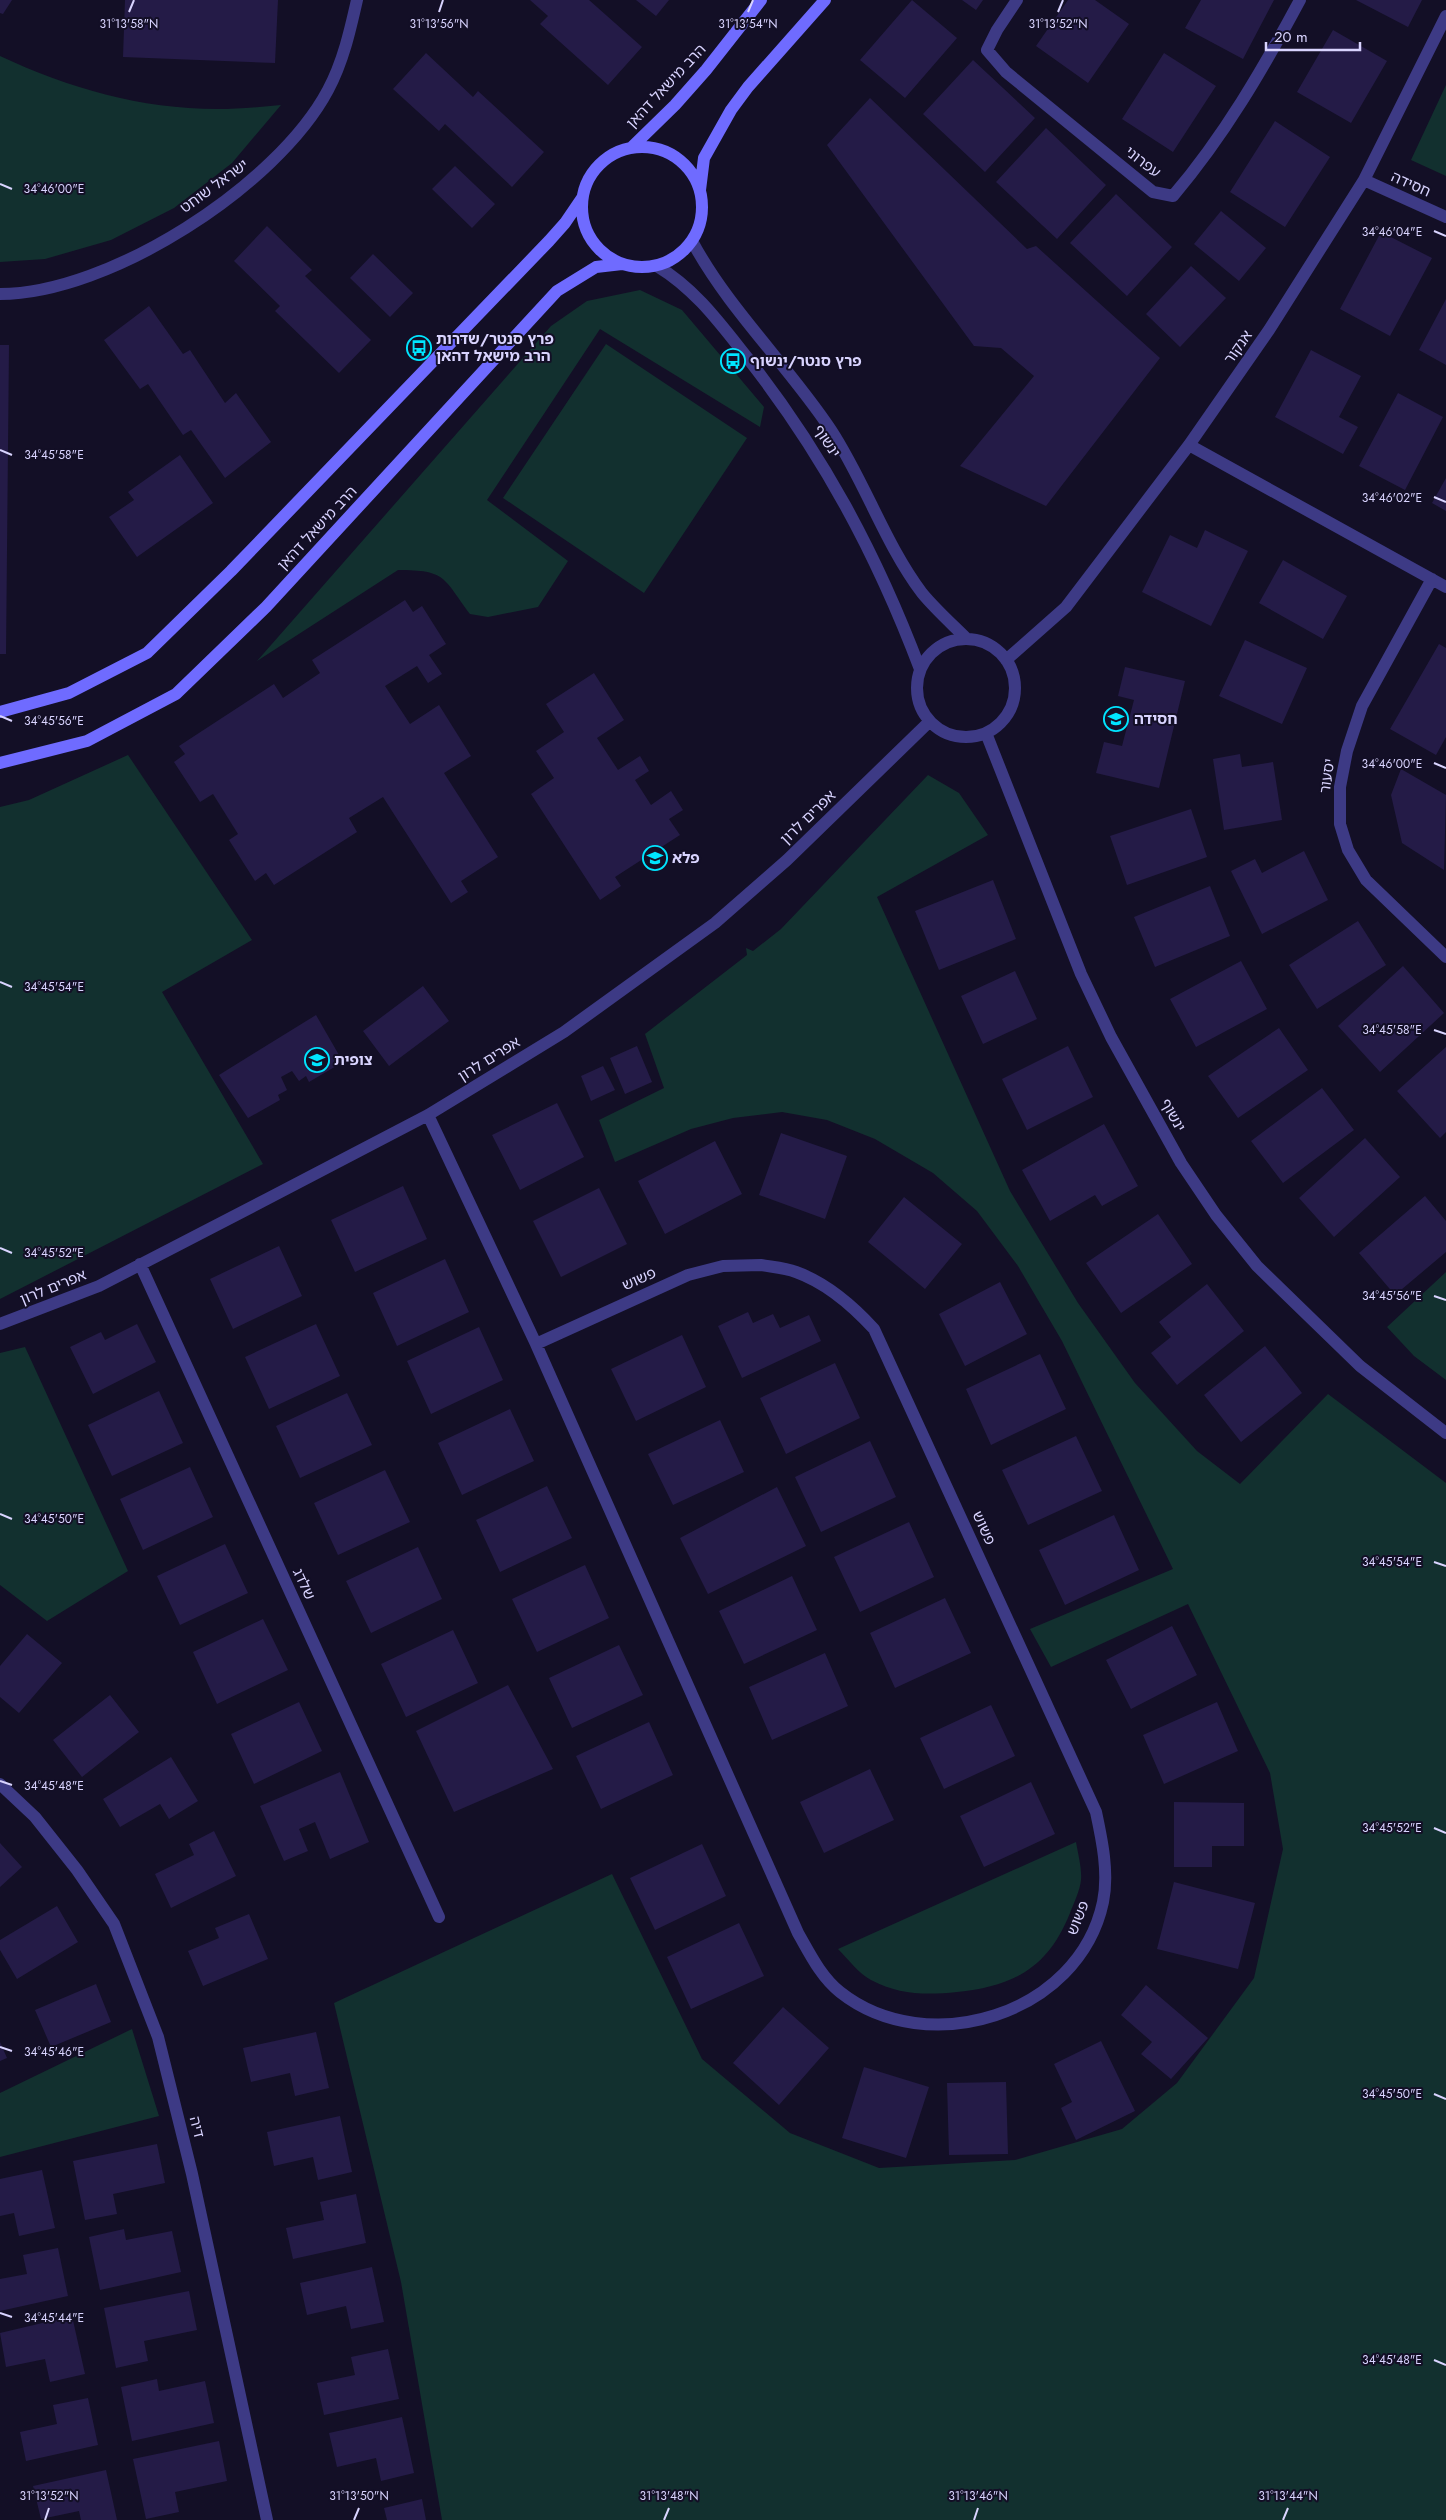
<svg xmlns="http://www.w3.org/2000/svg" width="1446" height="2520" viewBox="0 0 1446 2520" font-family="Jost,'Noto Sans Hebrew',sans-serif">
  <style>
    .green { fill: #12302f }
    .building { fill: #241b47 }
    .lines { fill: none; stroke-linecap: round; stroke-linejoin: round }
    .street { stroke: #3d3a85; stroke-width: 12 }
    .secondary { stroke: #6f6bff; stroke-width: 12 }
    .ticks { fill: none; stroke: #d9d4ff; stroke-width: 2 }
    .labels { text-anchor: middle; dominant-baseline: central; stroke-width: 4; stroke-linejoin: round; paint-order: stroke }
    .street-label { font-size: 15px; fill: #d9d4ff; stroke: #130f26 }
    .poi-label { font-size: 15px; font-weight: bold; fill: #d9d4ff; stroke: #130f26; text-anchor: start }
    .ticks-label { font-size: 12px; text-anchor: middle; fill: #d9d4ff; stroke: #130f26; stroke-width: 4; stroke-linejoin: round; paint-order: stroke }
  </style>
  <rect width="100%" height="100%" fill="#130f26"/>
  <path class="green" d="M 0,56 C 68,88 141,109 217,109 C 238,109 260,107 281,105 L 232,163 L 174,208 L 111,240 L 45,259 L 0,262 Z
    M 1446,85 L 1446,176 L 1411,160 Z
    M 640,290 L 682,310 L 764,407 L 760,427 L 600,329 L 487,500 L 568,561 L 538,607 L 488,617 L 470,614 C 443,578 447,570 398,570 L 257,661 L 551,326 L 587,301 Z
    M 606,344 L 747,438 L 644,593 L 503,498 Z
    M 128,755 L 252,940 L 162,992 L 263,1164 L 0,1299 L 0,807 L 29,800 Z
    M 928,775 L 959,793 L 988,835 L 877,897 L 1010,1191 L 1078,1303 L 1135,1383 L 1197,1451 L 1240,1484 L 1328,1394 L 1446,1483 L 1446,2520 L 442,2520 L 401,2282 L 334,2003 L 612,1874 L 702,2059 L 790,2133 L 879,2168 L 1015,2160 L 1122,2129 L 1177,2083 L 1254,1978 L 1283,1849 L 1270,1773 L 1188,1604 L 1051,1667 L 1030,1629 L 1173,1569 L 1062,1341 L 1018,1266 L 977,1211 L 933,1173 L 875,1139 L 827,1120 L 782,1112 L 733,1118 L 691,1129 L 615,1162 L 599,1120 L 664,1088 L 645,1034 L 747,955 L 746,948 L 753,951 L 781,929 Z
    M 1446,1272 L 1446,1380 L 1414,1356 L 1387,1327 Z
    M 25,1347 L 128,1571 L 47,1621 L 0,1585 L 0,1353 Z
    M 1076,1842 C 1078,1854 1082,1868 1081,1880 C 1080,1890 1074,1903 1070,1913 C 1048,1968 1014,1986 957,1992 C 926,1995 899,1995 871,1980 C 859,1974 848,1959 838,1949 Z
    M 132,2029 L 159,2116 L 0,2157 L 0,2093 Z"/>
  <path class="building" d="M 0,0 L 12,0 L 3,14 L 0,13 Z
    M 125,0 L 278,0 L 275,63 L 123,57 Z
    M 530,0 L 589,0 L 642,47 L 608,85 L 540,24 L 548,16 Z
    M 636,0 L 669,0 L 656,16 Z
    M 912,0 L 957,38 L 905,98 L 860,60 Z
    M 962,0 L 983,0 L 976,10 Z
    M 1068,0 L 1095,0 L 1129,24 L 1088,83 L 1036,46 Z
    M 1201,0 L 1274,0 L 1243,59 L 1185,28 Z
    M 1356,0 L 1422,0 L 1408,27 Z
    M 1333,30 L 1387,61 L 1351,123 L 1297,92 Z
    M 426,53 L 473,97 L 478,91 L 544,152 L 512,187 L 445,124 L 439,131 L 393,89 Z
    M 1164,53 L 1216,86 L 1173,152 L 1122,119 Z
    M 973,60 L 1035,118 L 985,172 L 923,114 Z
    M 870,98 L 1027,249 L 1036,246 L 1160,358 L 1046,506 L 960,466 L 1034,376 L 1001,348 L 974,346 L 827,145 Z
    M 1275,121 L 1330,157 L 1285,227 L 1230,192 Z
    M 1046,128 L 1106,185 L 1057,239 L 996,182 Z
    M 455,166 L 495,204 L 472,228 L 432,189 Z
    M 1116,194 L 1172,247 L 1127,296 L 1070,243 Z
    M 1221,211 L 1266,248 L 1239,281 L 1194,244 Z
    M 267,226 L 312,270 L 305,276 L 371,340 L 339,373 L 275,311 L 280,306 L 234,261 Z
    M 1381,232 L 1432,258 L 1390,336 L 1340,309 Z
    M 373,254 L 413,293 L 390,317 L 350,278 Z
    M 1191,266 L 1226,298 L 1180,347 L 1146,314 Z
    M 1446,299 L 1446,365 L 1419,350 Z
    M 149,306 L 183,354 L 190,350 L 225,403 L 236,393 L 271,442 L 225,478 L 191,430 L 183,435 L 148,384 L 140,389 L 104,340 Z
    M 0,345 L 9,345 L 6,654 L 0,654 Z
    M 1311,350 L 1361,376 L 1339,417 L 1358,427 L 1343,454 L 1275,417 Z
    M 1398,393 L 1443,417 L 1405,490 L 1359,466 Z
    M 180,455 L 213,503 L 137,557 L 109,517 L 134,500 L 128,492 Z
    M 1446,478 L 1446,511 L 1432,503 Z
    M 1205,530 L 1248,551 L 1211,626 L 1142,592 L 1170,535 L 1197,548 Z
    M 1283,560 L 1347,596 L 1323,639 L 1259,603 Z
    M 405,600 L 413,612 L 422,606 L 446,644 L 429,655 L 442,674 L 428,683 L 417,666 L 385,686 L 410,724 L 439,705 L 471,756 L 444,773 L 498,857 L 461,881 L 468,892 L 451,903 L 383,797 L 349,818 L 357,832 L 274,885 L 266,873 L 255,881 L 229,840 L 238,834 L 213,794 L 200,802 L 174,762 L 185,754 L 179,746 L 274,684 L 283,698 L 320,673 L 312,660 Z
    M 1245,640 L 1307,668 L 1282,724 L 1219,696 Z
    M 1439,644 L 1446,648 L 1446,737 L 1436,755 L 1390,729 Z
    M 1125,667 L 1185,681 L 1159,788 L 1096,773 L 1104,742 L 1122,746 L 1134,700 L 1118,696 Z
    M 594,673 L 624,720 L 597,738 L 618,770 L 640,756 L 649,771 L 635,780 L 651,805 L 671,791 L 683,810 L 669,819 L 680,835 L 615,877 L 621,886 L 600,900 L 531,794 L 554,778 L 536,751 L 564,732 L 546,704 Z
    M 1240,754 L 1242,767 L 1273,762 L 1282,820 L 1224,830 L 1213,759 Z
    M 1401,769 L 1446,795 L 1444,870 L 1402,843 L 1391,795 Z
    M 1191,809 L 1207,857 L 1127,885 L 1110,836 Z
    M 1304,851 L 1328,900 L 1262,934 L 1231,871 L 1255,859 L 1262,873 Z
    M 993,880 L 1016,939 L 939,970 L 915,911 Z
    M 1210,886 L 1230,936 L 1155,967 L 1134,917 Z
    M 1358,921 L 1386,965 L 1317,1009 L 1289,965 Z
    M 1241,961 L 1267,1009 L 1196,1047 L 1170,999 Z
    M 1403,966 L 1444,1013 L 1380,1072 L 1338,1026 Z
    M 1015,971 L 1037,1019 L 983,1044 L 961,996 Z
    M 423,986 L 449,1021 L 389,1066 L 363,1031 Z
    M 316,1015 L 343,1062 L 309,1082 L 306,1076 L 299,1081 L 292,1071 L 281,1077 L 287,1090 L 278,1095 L 280,1100 L 248,1118 L 219,1075 Z
    M 1279,1028 L 1308,1070 L 1238,1118 L 1208,1076 Z
    M 637,1046 L 652,1082 L 625,1094 L 610,1058 Z
    M 1068,1046 L 1093,1097 L 1027,1130 L 1002,1079 Z
    M 1446,1047 L 1446,1132 L 1440,1138 L 1397,1091 Z
    M 603,1066 L 615,1090 L 591,1101 L 581,1076 Z
    M 1322,1088 L 1354,1130 L 1283,1183 L 1251,1141 Z
    M 557,1103 L 584,1157 L 520,1190 L 492,1135 Z
    M 1104,1124 L 1138,1186 L 1102,1206 L 1095,1195 L 1050,1221 L 1022,1170 Z
    M 781,1133 L 847,1156 L 825,1219 L 759,1195 Z
    M 1365,1138 L 1400,1177 L 1334,1237 L 1299,1198 Z
    M 715,1141 L 742,1194 L 665,1234 L 638,1181 Z
    M 403,1186 L 427,1239 L 355,1272 L 331,1220 Z
    M 599,1188 L 627,1244 L 561,1277 L 533,1221 Z
    M 1425,1196 L 1446,1221 L 1446,1252 L 1395,1295 L 1359,1253 Z
    M 904,1197 L 962,1244 L 925,1289 L 868,1242 Z
    M 1158,1214 L 1192,1264 L 1121,1313 L 1086,1263 Z
    M 279,1246 L 302,1296 L 233,1329 L 210,1279 Z
    M 445,1259 L 469,1312 L 397,1346 L 373,1293 Z
    M 1000,1282 L 1027,1334 L 965,1366 L 939,1314 Z
    M 1207,1284 L 1244,1331 L 1177,1385 L 1151,1353 L 1171,1337 L 1159,1322 Z
    M 748,1312 L 753,1323 L 773,1314 L 780,1328 L 809,1315 L 821,1341 L 742,1378 L 718,1326 Z
    M 137,1324 L 156,1362 L 93,1394 L 70,1347 L 101,1332 L 105,1340 Z
    M 316,1324 L 340,1376 L 269,1409 L 245,1357 Z
    M 479,1327 L 503,1380 L 431,1414 L 407,1361 Z
    M 682,1335 L 706,1387 L 636,1421 L 611,1369 Z
    M 1265,1346 L 1302,1393 L 1241,1442 L 1204,1395 Z
    M 1040,1354 L 1066,1409 L 991,1445 L 966,1389 Z
    M 835,1363 L 860,1418 L 786,1454 L 760,1398 Z
    M 159,1391 L 183,1443 L 112,1476 L 88,1425 Z
    M 347,1393 L 372,1445 L 300,1478 L 276,1426 Z
    M 510,1409 L 534,1461 L 462,1495 L 438,1443 Z
    M 720,1420 L 744,1472 L 673,1505 L 648,1454 Z
    M 1076,1436 L 1102,1491 L 1028,1525 L 1002,1470 Z
    M 870,1441 L 896,1497 L 821,1532 L 795,1477 Z
    M 190,1467 L 213,1517 L 143,1550 L 120,1499 Z
    M 385,1470 L 410,1522 L 338,1555 L 314,1503 Z
    M 547,1486 L 572,1538 L 500,1572 L 476,1520 Z
    M 777,1487 L 806,1546 L 708,1594 L 680,1538 Z
    M 1114,1515 L 1139,1570 L 1065,1605 L 1039,1550 Z
    M 909,1522 L 934,1577 L 860,1612 L 834,1557 Z
    M 225,1544 L 248,1593 L 180,1625 L 157,1576 Z
    M 418,1547 L 442,1599 L 371,1633 L 346,1581 Z
    M 585,1565 L 609,1618 L 537,1652 L 512,1599 Z
    M 792,1576 L 817,1630 L 744,1664 L 719,1611 Z
    M 945,1598 L 971,1653 L 895,1688 L 870,1633 Z
    M 263,1619 L 288,1670 L 217,1704 L 193,1652 Z
    M 1172,1626 L 1197,1675 L 1131,1709 L 1106,1660 Z
    M 453,1630 L 478,1683 L 406,1717 L 381,1664 Z
    M 27,1634 L 62,1663 L 19,1713 L 0,1697 L 0,1666 Z
    M 619,1645 L 643,1695 L 572,1728 L 549,1678 Z
    M 825,1653 L 848,1706 L 772,1740 L 749,1687 Z
    M 508,1685 L 553,1769 L 454,1812 L 416,1731 Z
    M 110,1695 L 139,1732 L 82,1777 L 53,1740 Z
    M 299,1702 L 322,1751 L 254,1784 L 231,1734 Z
    M 1217,1702 L 1238,1751 L 1164,1784 L 1143,1735 Z
    M 991,1705 L 1015,1756 L 944,1789 L 920,1738 Z
    M 649,1722 L 673,1775 L 601,1809 L 576,1756 Z
    M 171,1757 L 198,1801 L 169,1819 L 160,1804 L 120,1827 L 103,1799 Z
    M 870,1769 L 894,1820 L 824,1853 L 800,1802 Z
    M 340,1772 L 369,1842 L 330,1859 L 315,1822 L 299,1829 L 308,1851 L 284,1861 L 260,1806 Z
    M 1031,1782 L 1055,1834 L 984,1867 L 960,1816 Z
    M 1174,1802 L 1244,1803 L 1244,1846 L 1212,1846 L 1212,1867 L 1174,1867 Z
    M 214,1831 L 236,1876 L 171,1908 L 155,1874 L 194,1855 L 189,1844 Z
    M 0,1843 L 22,1867 L 0,1887 Z
    M 702,1844 L 726,1896 L 655,1930 L 630,1878 Z
    M 1174,1882 L 1255,1903 L 1238,1969 L 1157,1949 Z
    M 57,1906 L 78,1942 L 17,1979 L 0,1950 L 0,1940 Z
    M 249,1914 L 268,1959 L 203,1986 L 188,1951 L 219,1938 L 215,1928 Z
    M 739,1923 L 764,1976 L 691,2009 L 667,1957 Z
    M 96,1984 L 111,2022 L 51,2047 L 35,2010 Z
    M 1146,1985 L 1208,2038 L 1171,2079 L 1141,2054 L 1152,2042 L 1121,2015 Z
    M 783,2007 L 829,2048 L 779,2105 L 733,2063 Z
    M 316,2032 L 329,2088 L 295,2096 L 290,2073 L 251,2082 L 243,2048 Z
    M 1101,2041 L 1135,2111 L 1076,2140 L 1061,2108 L 1072,2102 L 1054,2064 Z
    M 0,2042 L 7,2058 L 0,2061 Z
    M 864,2067 L 929,2087 L 906,2158 L 842,2138 Z
    M 1006,2082 L 1008,2154 L 949,2155 L 947,2083 Z
    M 340,2116 L 352,2172 L 318,2180 L 313,2157 L 274,2166 L 267,2132 Z
    M 157,2144 L 165,2183 L 113,2194 L 117,2214 L 85,2220 L 73,2161 Z
    M 42,2170 L 55,2228 L 19,2236 L 14,2213 L 0,2216 L 0,2179 Z
    M 356,2194 L 366,2243 L 293,2259 L 286,2228 L 324,2220 L 320,2202 Z
    M 124,2229 L 126,2240 L 172,2231 L 181,2272 L 100,2290 L 89,2237 Z
    M 58,2248 L 68,2296 L 0,2311 L 0,2279 L 27,2274 L 23,2255 Z
    M 372,2267 L 384,2322 L 351,2329 L 346,2306 L 307,2315 L 300,2283 Z
    M 189,2291 L 197,2330 L 144,2341 L 148,2361 L 116,2368 L 104,2308 Z
    M 72,2316 L 85,2374 L 50,2382 L 45,2359 L 6,2367 L 0,2333 Z
    M 388,2349 L 399,2399 L 324,2415 L 317,2383 L 355,2375 L 351,2357 Z
    M 157,2379 L 159,2391 L 205,2381 L 214,2423 L 132,2441 L 121,2387 Z
    M 88,2398 L 98,2445 L 26,2461 L 20,2432 L 57,2424 L 53,2405 Z
    M 402,2417 L 414,2473 L 381,2481 L 376,2458 L 337,2467 L 329,2433 Z
    M 219,2441 L 227,2481 L 175,2492 L 179,2512 L 146,2519 L 133,2459 Z
    M 106,2470 L 117,2520 L 81,2520 L 79,2511 L 41,2519 L 33,2486 Z
    M 422,2499 L 426,2520 L 387,2520 L 384,2508 Z"/>
  <g class="lines">
    <path class="street" d="M 1017,0 L 997,30 L 987,50 L 1006,72 L 1153,192 L 1173,196 C 1224,136 1263,69 1300,0
      M 1364,180 L 1446,217
      M 692,241 C 729,310 788,365 831,430 C 865,482 885,544 922,593 C 936,610 952,624 967,639
      M 657,266 C 695,289 719,322 746,356 C 823,454 876,553 920,669
      M 0,294 C 109,294 277,186 328,90 C 343,62 350,31 357,0
      M 1189,445 L 1446,587
      M 1432,579 L 1362,706 L 1347,751 L 1340,787 L 1340,824 L 1348,850 L 1366,880 L 1446,957
      M917 688a49 49 0 1 1 98 0a49 49 0 1 1-98 0Z
      M 1006,660 L 1066,607 L 1189,445 L 1269,330 L 1364,180 L 1446,16
      M 986,733 L 1081,974 L 1111,1037 L 1181,1163 L 1216,1215 L 1257,1266 L 1360,1366 L 1446,1433
      M 428,1115 L 536,1344
      M 140,1264 L 439,1917
      M 761,1265 C 772,1267 785,1268 796,1272 C 827,1283 852,1305 874,1329 L 1096,1812 C 1102,1840 1109,1873 1103,1902 C 1079,2015 927,2061 840,1992 C 821,1977 810,1954 798,1933 L 536,1344 L 688,1275 L 723,1266 Z
      M 0,1324 L 99,1286 L 267,1199 L 428,1115 L 564,1032 L 715,923 L 787,860 L 929,722
      M 0,1784 L 35,1817 L 77,1870 L 114,1924 L 158,2037 L 192,2174 L 267,2520"/>
    <path class="secondary" d="M582 207a60 60 0 1 1 120 0a60 60 0 1 1-120 0Z
      M 632,147 L 675,105 L 706,70 L 761,0
      M 700,190 L 704,158 L 731,110 L 748,87 L 825,0
      M 0,712 L 69,693 L 147,653 L 231,571 L 549,241 L 565,223 L 582,198
      M 0,763 L 87,741 L 176,694 L 266,607 L 557,291 L 596,267 L 622,264"/>
  </g>
  <path class="ticks" d="M 129,12 L 134,0M 439,12 L 443,0M 748,12 L 753,0M 1058,12 L 1063,0M 0,184 L 12,189M 1434,231 L 1446,236M 0,450 L 12,455M 1434,497 L 1446,502M 0,716 L 12,721M 1434,763 L 1446,768M 0,982 L 12,987M 1434,1030 L 1446,1034M 0,1248 L 12,1253M 1434,1296 L 1446,1300M 0,1514 L 12,1519M 1434,1562 L 1446,1566M 0,1781 L 12,1785M 1434,1828 L 1446,1833M 0,2047 L 12,2051M 1434,2094 L 1446,2099M 0,2313 L 12,2317M 1434,2360 L 1446,2365M 45,2520 L 49,2508M 354,2520 L 359,2508M 664,2520 L 669,2508M 974,2520 L 978,2508M 1283,2520 L 1288,2508"/>
  <defs>
    <symbol id="bus-ring" viewBox="-11 -11 22 22"><circle r="9.5" fill="#130f26" stroke="#00e5ff" stroke-width="1.5"/><path d="M-5-6H5V4H4V6H2V4H-2V6H-4V4H-5ZM-3.5-4V0h7V-4ZM-3.5 1.2v1.5H-2V1.2ZM2 1.2v1.5H3.5V1.2Z" fill="#00e5ff"/></symbol>
    <symbol id="school-ring" viewBox="-11 -11 22 22"><circle r="9.5" fill="#130f26" stroke="#00e5ff" stroke-width="1.5"/><path d="M0-5L7-2L0 1L-7-2ZM-4 1L0 2.5L4 1V4Q0 6-4 4Z" fill="#00e5ff"/></symbol>
  </defs>
  <g fill-rule="evenodd">
    <use href="#bus-ring" x="405" y="334" width="28" height="28"/>
    <use href="#bus-ring" x="719" y="347" width="28" height="28"/>
    <use href="#school-ring" x="1102" y="705" width="28" height="28"/>
    <use href="#school-ring" x="641" y="844" width="28" height="28"/>
    <use href="#school-ring" x="303" y="1046" width="28" height="28"/>
  </g>
  <g class="labels">
    <g class="street-label">
      <text transform="translate(666 86) rotate(-47)">הרב מישאל דהאן</text>
      <text transform="translate(1143 162) rotate(38)">עפרוני</text>
      <text transform="translate(1411 184) rotate(24)">חסידה</text>
      <text transform="translate(214 186) rotate(-36)">ישראל שוחט</text>
      <text transform="translate(1238 347) rotate(-55)">אנקור</text>
      <text transform="translate(827 441) rotate(57)">ינשוף</text>
      <text transform="translate(317 528) rotate(-47)">הרב מישאל דהאן</text>
      <text transform="translate(1327 776) rotate(-82)">יסעור</text>
      <text transform="translate(808 817) rotate(-44)">אפרים לרון</text>
      <text transform="translate(489 1059) rotate(-32)">אפרים לרון</text>
      <text transform="translate(1173 1115) rotate(61)">ינשוף</text>
      <text transform="translate(639 1279) rotate(-24)">פשוש</text>
      <text transform="translate(53 1287) rotate(-22)">אפרים לרון</text>
      <text transform="translate(984 1528) rotate(65)">פשוש</text>
      <text transform="translate(304 1584) rotate(65)">שלדג</text>
      <text transform="translate(1078 1918) rotate(-68)">פשוש</text>
      <text transform="translate(197 2127) rotate(76)">דיה</text>
    </g>
    <g class="poi-label">
      <text x="436" y="339">פרץ סנטר/שדרות<tspan x="436" dy="17">הרב מישאל דהאן</tspan></text>
      <text x="750" y="361">פרץ סנטר/ינשוף</text>
      <text x="1134" y="719">חסידה</text>
      <text x="672" y="858">פלא</text>
      <text x="334" y="1060">צופית</text>
    </g>
  </g>
  <g class="ticks-label">
    <text x="439" y="28">31°13'56"N</text>
    <text x="129" y="28">31°13'58"N</text>
    <text x="748" y="28">31°13'54"N</text>
    <text x="1058" y="28">31°13'52"N</text>
    <text x="54" y="193">34°46'00"E</text>
    <text x="1392" y="236">34°46'04"E</text>
    <text x="54" y="459">34°45'58"E</text>
    <text x="1392" y="502">34°46'02"E</text>
    <text x="54" y="725">34°45'56"E</text>
    <text x="1392" y="768">34°46'00"E</text>
    <text x="54" y="991">34°45'54"E</text>
    <text x="1392" y="1034">34°45'58"E</text>
    <text x="54" y="1257">34°45'52"E</text>
    <text x="1392" y="1300">34°45'56"E</text>
    <text x="54" y="1523">34°45'50"E</text>
    <text x="1392" y="1566">34°45'54"E</text>
    <text x="54" y="1790">34°45'48"E</text>
    <text x="1392" y="1832">34°45'52"E</text>
    <text x="54" y="2056">34°45'46"E</text>
    <text x="1392" y="2098">34°45'50"E</text>
    <text x="54" y="2322">34°45'44"E</text>
    <text x="1392" y="2364">34°45'48"E</text>
    <text x="49" y="2500">31°13'52"N</text>
    <text x="359" y="2500">31°13'50"N</text>
    <text x="669" y="2500">31°13'48"N</text>
    <text x="978" y="2500">31°13'46"N</text>
    <text x="1288" y="2500">31°13'44"N</text>
  </g>
  <path d="M1266 42v8h94v-8" fill="none" stroke="#d9d4ff" stroke-width="2.5"/>
  <text x="1274" y="42" font-size="15" fill="#d9d4ff" stroke="#130f26" stroke-width="4" paint-order="stroke">20 m</text>
</svg>
